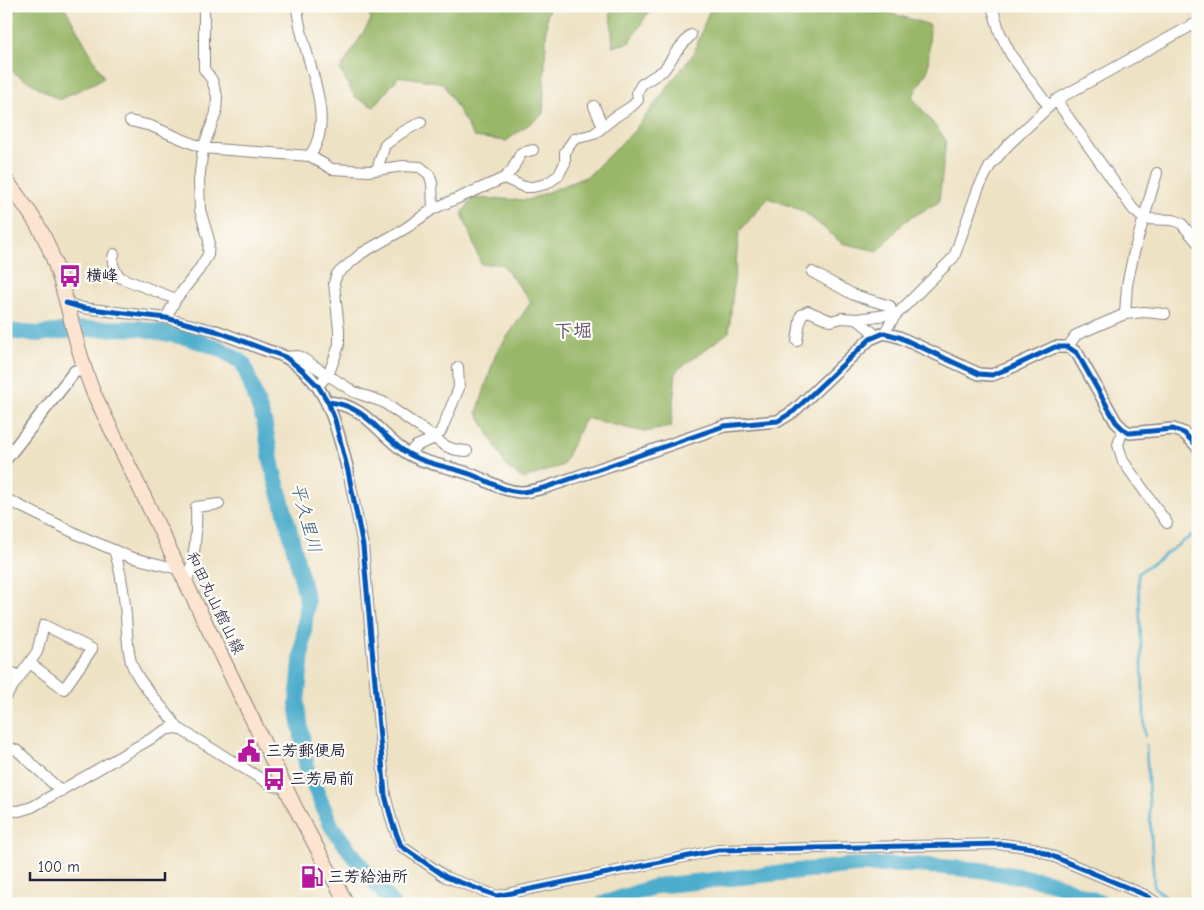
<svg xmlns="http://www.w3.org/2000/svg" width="1204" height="910" viewBox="0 0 1204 910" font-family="'Comic Neue','Klee One',sans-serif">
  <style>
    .forest { fill: #98b769; stroke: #5d6c52 }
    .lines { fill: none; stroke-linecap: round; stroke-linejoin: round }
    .stream { stroke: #4dadcc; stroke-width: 2.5 }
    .river { stroke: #4dadcc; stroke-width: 16 }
    .minor-casing { stroke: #888280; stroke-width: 12 }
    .tertiary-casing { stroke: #888280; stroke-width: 14 }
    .secondary-casing { stroke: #888280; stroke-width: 16 }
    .minor { stroke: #fff; stroke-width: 10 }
    .tertiary { stroke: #fff; stroke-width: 11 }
    .secondary { stroke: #fde4d0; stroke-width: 14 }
    .cycleway-casing { stroke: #fdfcf7; stroke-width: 8 }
    .cycleway { stroke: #0057b8; stroke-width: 5 }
    .labels { text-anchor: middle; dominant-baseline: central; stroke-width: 4.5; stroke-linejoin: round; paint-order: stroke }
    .poi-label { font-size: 16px; font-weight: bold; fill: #22223b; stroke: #fdfcf7; text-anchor: start }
    .street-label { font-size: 16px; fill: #22223b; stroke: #fdfcf7 }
    .water-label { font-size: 18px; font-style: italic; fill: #335a75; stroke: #fdfcf7 }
    .quarter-label { font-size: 19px; font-weight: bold; fill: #655470; stroke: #fdfcf7 }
  </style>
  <rect width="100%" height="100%" fill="#fdfcf7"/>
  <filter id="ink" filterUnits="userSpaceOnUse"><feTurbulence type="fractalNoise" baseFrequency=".02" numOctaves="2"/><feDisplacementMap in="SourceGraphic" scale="10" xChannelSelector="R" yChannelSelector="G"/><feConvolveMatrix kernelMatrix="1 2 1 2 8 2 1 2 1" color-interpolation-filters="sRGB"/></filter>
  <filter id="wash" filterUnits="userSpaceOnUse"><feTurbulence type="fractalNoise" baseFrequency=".0096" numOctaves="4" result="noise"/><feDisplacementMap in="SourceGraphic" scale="20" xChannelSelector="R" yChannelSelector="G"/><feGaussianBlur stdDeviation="1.12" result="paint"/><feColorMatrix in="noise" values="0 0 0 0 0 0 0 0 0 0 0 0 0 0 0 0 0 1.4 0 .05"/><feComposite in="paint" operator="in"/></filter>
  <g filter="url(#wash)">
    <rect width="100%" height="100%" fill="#eee2c4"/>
    <path class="forest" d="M 6,6 L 64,6 L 104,78 L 59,100 L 10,70 L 6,64 Z
      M 366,6 L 551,6 L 547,14 L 543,114 L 506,141 L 474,137 L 443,83 L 399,76 L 374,107 L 355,97 L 340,70 L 371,20 Z
      M 610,6 L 652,6 L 630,42 L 613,47 Z
      M 711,6 L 881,6 L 883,11 L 930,25 L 928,70 L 912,97 L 946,140 L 939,202 L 905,221 L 878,251 L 842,243 L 803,211 L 768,198 L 739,232 L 729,332 L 676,371 L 671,427 L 644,432 L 585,418 L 563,465 L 523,479 L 507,467 L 477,413 L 496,353 L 531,302 L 502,264 L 481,264 L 462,213 L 473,198 L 528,200 L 588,176 L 634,131 L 694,53 Z"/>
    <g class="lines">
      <path class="stream" d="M 1145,736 L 1138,573 L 1198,531
        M 1146,745 L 1154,887 L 1174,904"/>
      <path class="river" d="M 6,331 L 37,334 L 82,329 L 138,328 L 188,338 L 219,348 L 243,363 L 264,421 L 273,470 L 287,520 L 307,601 L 297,703 L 307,770 L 332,827 L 359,863 L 392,904
        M 602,904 L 656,886 L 856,865 L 916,865 L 980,870 L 1048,881 L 1103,904"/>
    </g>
  </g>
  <g filter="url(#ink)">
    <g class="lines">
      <defs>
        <path id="minor" d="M 297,6 C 299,46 330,101 318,139 C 316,145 313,151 310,156
          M 992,6 L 1000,33 L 1011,55 L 1049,107
          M 1056,100 L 1133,209 L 1144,219 L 1173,220 L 1181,223 L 1198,243
          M 594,106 L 603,127
          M 130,121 L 151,126 L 203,148 L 310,156 L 332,169 L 368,171 L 403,166 L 420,167 L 429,174 L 432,183 L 433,209
          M 377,169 L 385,145 L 401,133 L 421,122
          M 504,178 L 512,170 L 521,153 L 533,150
          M 114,254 C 111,264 114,271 121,278 L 176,299
          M 812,272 L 854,295 L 890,306 L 891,312 L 886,315 L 857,319
          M 66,303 L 83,308 L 166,318 L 216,331
          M 1125,314 L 1127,285 L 1134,252 L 1157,173
          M 166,318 L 176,299 L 198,271 L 208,255 L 209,240 L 200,210 L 199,181 L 203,148 L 216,113 L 217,96 L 212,80 L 204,69 L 204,6
          M 884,333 L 895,316 L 954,257 L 978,189 L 990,166 L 1008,145 L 1056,100 L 1198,22
          M 797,341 L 801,315 L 808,311 L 831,321 L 842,318 L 857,319 L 877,336
          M 1068,347 L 1076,335 L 1125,314 L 1144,312 L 1165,314
          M 285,357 L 298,356 L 302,358 L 354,392 L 383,402 L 435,438 C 444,447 455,451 467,451
          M 318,386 L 329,373 L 339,345 L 339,330 L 334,283 L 337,274 L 362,253 L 406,228 L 433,209 L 504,178 L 524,187 L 533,187 L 546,184 L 558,176 L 565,163 L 565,152 L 574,139 L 594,134 L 615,117 L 632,106 L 638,100 L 637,92 L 642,84 L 664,70 L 676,52 L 691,35
          M 1123,429 L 1118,445 L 1123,461 L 1167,523
          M 1194,443 L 1198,432
          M 409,453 L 416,446 L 435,438 L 441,431 L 459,388 L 458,367
          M 348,471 L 363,546 L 385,795 L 392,822 L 401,846 L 446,877 L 497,896 L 718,850 L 1003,844 L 1033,848 L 1145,895 L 1158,904
          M 6,499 L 83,537 L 130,557 L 178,569
          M 114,550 C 121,570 124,594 126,615 C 127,631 127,647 131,662 C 138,684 165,708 178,728
          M 186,584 C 195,558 197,535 196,507 L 219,504
          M 6,670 L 20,676
          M 6,696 L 37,652 L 44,625 L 92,649 L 64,689 L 30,663
          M 6,746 L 18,751 L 61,791
          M 6,810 L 19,811 L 32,807 L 168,729 L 178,728 L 273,786 L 286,787"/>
        <path id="tertiary" d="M 216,331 C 232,337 247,343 263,349 C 270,352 278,353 285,357 C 328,380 337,428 348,471
          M 328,402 C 365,405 377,432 404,451 C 423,464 448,466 470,474 C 487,480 502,491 520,492 C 529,492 539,489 547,487 L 724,426 L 778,421 L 794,411 L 870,339 L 884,333 L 899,337 L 979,374 L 992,375 L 1010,368 L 1055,347 L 1068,347 L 1077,353 L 1116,422 L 1123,429 L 1130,433 L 1173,429 L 1184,433 L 1198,447
          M 6,459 L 75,371 L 84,371"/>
        <path id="secondary" d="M 6,180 C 20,199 36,219 46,241 C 68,290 73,345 94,394 L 296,809 L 347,904"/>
      </defs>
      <use href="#minor" class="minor-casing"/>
      <use href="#tertiary" class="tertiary-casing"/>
      <use href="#secondary" class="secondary-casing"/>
      <use href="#minor" class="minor"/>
      <use href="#tertiary" class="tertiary"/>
      <use href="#secondary" class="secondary"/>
      <defs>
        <path id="cycleway" d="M 66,303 L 83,308 L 166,318 L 216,331 L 285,357 L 302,370 L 318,386 L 328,402 L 335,420 L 348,471 L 363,546 L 385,795 L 392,822 L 401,846 L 446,877 L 497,896 L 718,850 L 1003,844 L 1033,848 L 1145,895 L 1158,904
          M 328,402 C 365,405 377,432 404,451 C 423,464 448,466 470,474 C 487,480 502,491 520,492 C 529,492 539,489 547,487 L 724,426 L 778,421 L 794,411 L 870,339 L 884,333 L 899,337 L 979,374 L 992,375 L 1010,368 L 1055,347 L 1068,347 L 1077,353 L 1116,422 L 1123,429 L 1130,433 L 1173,429 L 1184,433 L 1198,447"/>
      </defs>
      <use href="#cycleway" class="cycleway-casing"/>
      <use href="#cycleway" class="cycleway"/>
    </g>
  </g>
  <defs>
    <symbol id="bus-bare" viewBox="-9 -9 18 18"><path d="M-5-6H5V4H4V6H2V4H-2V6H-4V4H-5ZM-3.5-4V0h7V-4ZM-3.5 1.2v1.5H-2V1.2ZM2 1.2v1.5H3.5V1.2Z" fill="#b5179e" stroke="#fdfcf7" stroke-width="2.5" paint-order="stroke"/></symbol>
    <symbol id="civic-bare" viewBox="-9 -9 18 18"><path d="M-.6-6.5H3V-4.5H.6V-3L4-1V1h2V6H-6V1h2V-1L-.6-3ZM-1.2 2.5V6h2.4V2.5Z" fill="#b5179e" stroke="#fdfcf7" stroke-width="2.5" paint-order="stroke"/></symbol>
    <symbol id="fuel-bare" viewBox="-9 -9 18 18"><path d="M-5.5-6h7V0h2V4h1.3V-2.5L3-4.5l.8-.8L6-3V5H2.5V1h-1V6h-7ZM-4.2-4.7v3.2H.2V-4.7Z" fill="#b5179e" stroke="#fdfcf7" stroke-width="2.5" paint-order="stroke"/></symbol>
  </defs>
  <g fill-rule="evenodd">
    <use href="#bus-bare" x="54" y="260" width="32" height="32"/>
    <use href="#civic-bare" x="233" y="735" width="32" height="32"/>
    <use href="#bus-bare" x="258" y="763" width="32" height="32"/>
    <use href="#fuel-bare" x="296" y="861" width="32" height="32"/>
  </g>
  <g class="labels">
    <g class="poi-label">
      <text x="86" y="276">横峰</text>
      <text x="266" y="751">三芳郵便局</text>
      <text x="290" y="779">三芳局前</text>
      <text x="328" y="877">三芳給油所</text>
    </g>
    <g class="street-label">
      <text transform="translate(215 603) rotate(64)">和田丸山館山線</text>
    </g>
    <g class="water-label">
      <text transform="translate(306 518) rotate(75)">平久里川</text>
    </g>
    <g class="quarter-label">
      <text x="573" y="331">下堀</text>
    </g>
  </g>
  <rect width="1204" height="910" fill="none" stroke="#fdfcf7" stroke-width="25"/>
  <path d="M30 872v8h135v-8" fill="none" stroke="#22223b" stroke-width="2.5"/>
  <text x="38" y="872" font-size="15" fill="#22223b" stroke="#fdfcf7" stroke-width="4" paint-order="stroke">100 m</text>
</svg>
